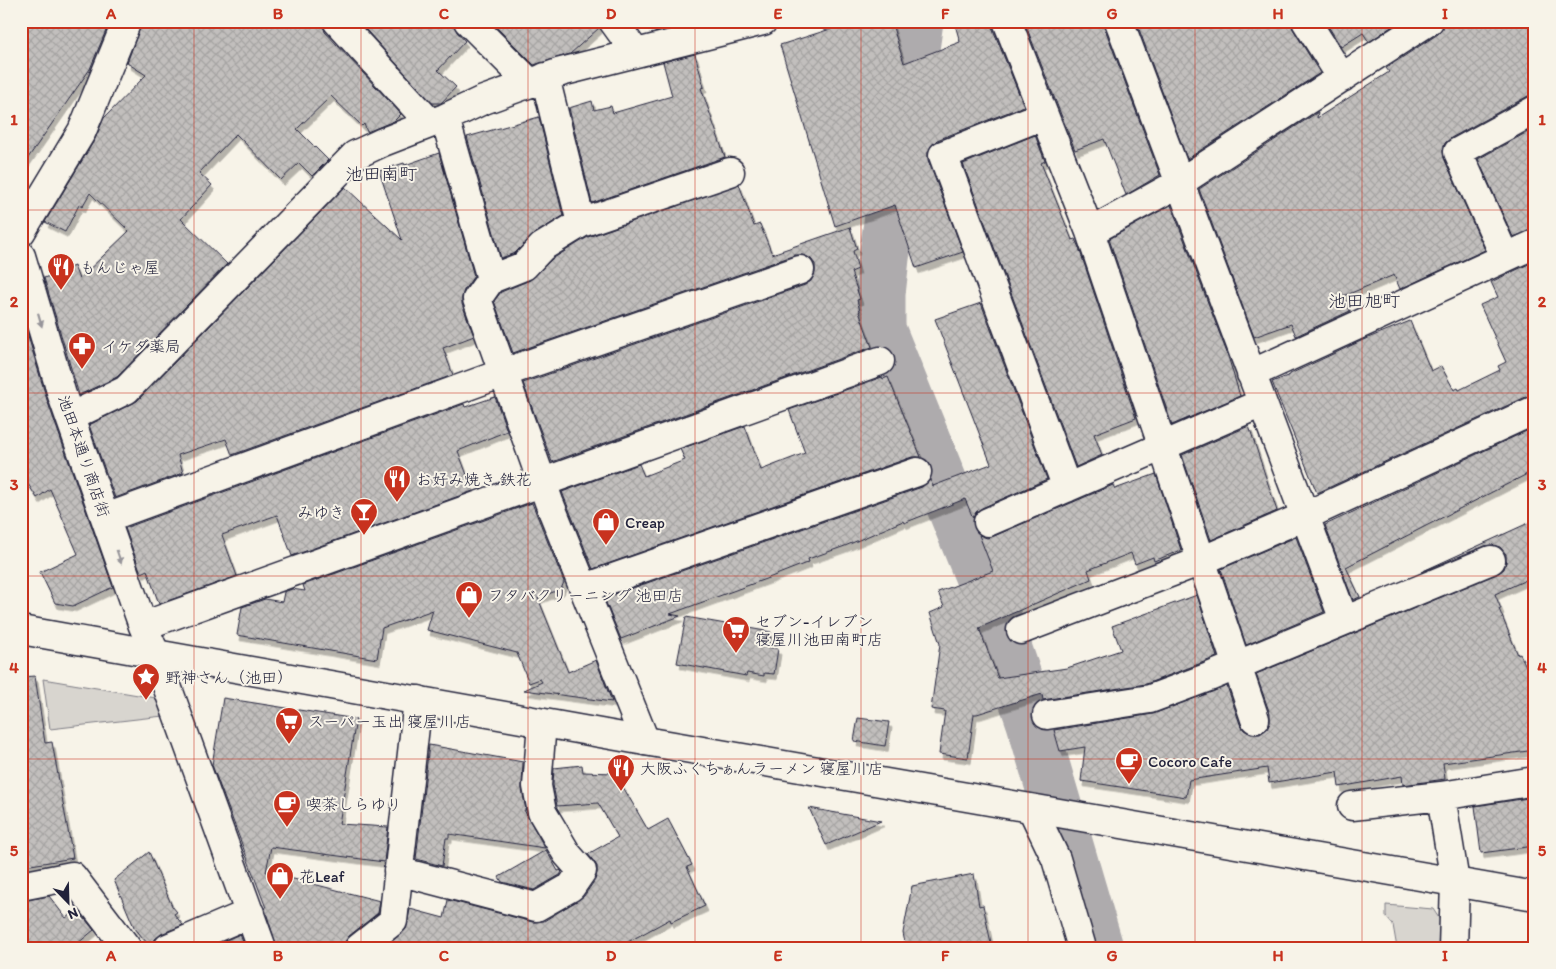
<svg xmlns="http://www.w3.org/2000/svg" width="1556" height="969" viewBox="0 0 1556 969" font-family="Itim,'Klee One',sans-serif">
  <style>
    .green { fill: #d8d5cf; stroke: #7d7c85 }
    .lines { fill: none; stroke-linecap: round; stroke-linejoin: round }
    .river { stroke: #aeabad; stroke-width: 51 }
    .building { fill: url(#building-cross-hatch); stroke: #22223b; filter: url(#shadow) }
    .minor-casing { stroke: #22223b; stroke-width: 31 }
    .tertiary-casing { stroke: #22223b; stroke-width: 31 }
    .minor { stroke: #f7f3e8; stroke-width: 28 }
    .tertiary { stroke: #f7f3e8; stroke-width: 28 }
    .oneway { fill: #97959a }
    .grid { fill: none; stroke: #c8321e; stroke-width: 1; stroke-opacity: 0.55 }
    .labels { text-anchor: middle; dominant-baseline: central; stroke-width: 4; stroke-linejoin: round; paint-order: stroke }
    .poi-label { font-size: 16px; fill: #22223b; stroke: #f7f3e8; text-anchor: start }
    .street-label { font-size: 16px; fill: #22223b; stroke: #f7f3e8 }
    .neighbourhood-label { font-size: 18px; fill: #22223b; stroke: #f7f3e8 }
    .neatline { fill: none; stroke: #c8321e; stroke-width: 2 }
    .grid-label { font-size: 16px; text-anchor: middle; font-weight: bold; fill: #c8321e }
  </style>
  <defs>
    <pattern id="building-cross-hatch" width="8" height="8" patternUnits="userSpaceOnUse" patternTransform="scale(1.25)"><rect width="8" height="8" fill="#c2bfbd"/><path d="M0 0l8 8M0 8l8-8" fill="none" stroke="#a6a4a3"/></pattern>
    <filter id="shadow"><feDropShadow dx="3" dy="5.5" stdDeviation="0" flood-color="#0004"/></filter>
  </defs>
  <rect width="100%" height="100%" fill="#f7f3e8"/>
  <filter id="ink" filterUnits="userSpaceOnUse"><feTurbulence type="fractalNoise" baseFrequency=".02" numOctaves="2"/><feDisplacementMap in="SourceGraphic" scale="10" xChannelSelector="R" yChannelSelector="G"/><feConvolveMatrix kernelMatrix="1 2 1 2 8 2 1 2 1" color-interpolation-filters="sRGB"/></filter>
  <g filter="url(#ink)">
    <path class="green" d="M 43,679 L 156,698 L 163,716 L 50,729 Z
      M 1386,905 L 1433,909 L 1444,926 L 1441,948 L 1397,948 L 1393,925 L 1386,917 Z"/>
    <g class="lines">
      <path class="river" d="M 918,21 L 884,258 L 880,294 L 880,329 L 991,603 L 1032,723 L 1098,948"/>
    </g>
    <path class="building" d="M 21,21 L 110,21 L 90,69 L 21,168 Z
      M 142,21 L 322,21 L 325,32 L 401,114 L 394,121 L 367,132 L 364,124 L 362,126 L 331,96 L 297,129 L 328,160 L 312,176 L 299,163 L 281,180 L 236,134 L 199,173 L 212,185 L 181,219 L 227,264 L 117,377 L 79,395 L 44,278 L 74,266 L 79,279 L 129,231 L 90,193 L 82,207 L 79,205 L 65,232 L 45,222 L 95,139 L 104,118 L 146,75 L 127,63 Z
      M 358,21 L 453,21 L 457,32 L 465,41 L 438,70 L 456,87 L 441,103 L 432,103 Z
      M 490,21 L 598,21 L 599,28 L 570,54 L 534,65 Z
      M 652,21 L 686,21 L 686,24 L 655,32 Z
      M 856,21 L 891,21 L 904,63 L 960,42 L 954,21 L 992,21 L 992,27 L 1024,106 L 937,140 L 931,146 L 928,153 L 928,160 L 963,252 L 916,268 L 895,205 L 835,226 L 780,45 Z
      M 1024,21 L 1104,21 L 1104,26 L 1160,175 L 1126,195 L 1104,139 L 1075,150 Z
      M 1136,21 L 1290,21 L 1293,29 L 1320,73 L 1187,159 Z
      M 1325,21 L 1400,21 L 1369,42 L 1363,33 L 1341,47 Z
      M 1444,21 L 1535,21 L 1535,94 L 1528,96 L 1451,138 L 1445,143 L 1443,150 L 1444,158 L 1485,250 L 1400,289 L 1394,275 L 1344,296 L 1350,311 L 1296,336 L 1291,324 L 1254,337 L 1199,189 L 1318,112 L 1317,118 L 1389,72 L 1386,68 L 1438,34 L 1443,29 Z
      M 695,54 L 704,87 L 701,88 L 725,157 L 592,203 L 569,108 L 592,101 L 594,110 L 611,106 L 613,113 L 672,96 L 663,62 Z
      M 539,117 L 563,216 L 534,234 L 515,253 L 501,258 L 467,137 Z
      M 1535,128 L 1535,229 L 1513,237 L 1478,159 Z
      M 1035,135 L 1045,161 L 1041,163 L 1072,240 L 1075,239 L 1079,248 L 1136,418 L 1094,434 L 1102,455 L 1076,467 L 963,164 Z
      M 439,153 L 474,276 L 464,290 L 462,297 L 462,304 L 474,336 L 443,348 L 453,375 L 232,455 L 226,439 L 178,455 L 183,473 L 115,498 L 89,425 L 137,401 L 345,187 L 402,240 L 379,171 L 404,163 L 405,165 Z
      M 739,184 L 754,226 L 760,224 L 772,254 L 850,227 L 857,249 L 853,251 L 858,269 L 851,272 L 860,299 L 857,300 L 860,311 L 859,312 L 872,347 L 552,462 L 523,383 L 805,285 L 811,281 L 815,273 L 815,264 L 811,259 L 803,255 L 795,255 L 513,353 L 494,301 L 501,292 L 530,280 L 552,259 L 588,237 Z
      M 1171,205 L 1227,353 L 1240,396 L 1172,425 L 1109,239 Z
      M 1535,261 L 1535,395 L 1528,396 L 1317,493 L 1272,382 L 1290,375 L 1290,374 L 1363,340 L 1410,321 L 1431,371 L 1441,366 L 1454,390 L 1458,388 L 1459,390 L 1500,370 L 1498,366 L 1506,362 L 1480,305 L 1498,297 L 1491,282 Z
      M 981,303 L 1047,479 L 982,508 L 976,512 L 973,518 L 965,499 L 904,523 L 903,521 L 845,546 L 808,559 L 809,562 L 771,577 L 670,614 L 680,616 L 621,639 L 604,598 L 922,487 L 930,480 L 933,486 L 991,464 L 935,319 Z
      M 21,312 L 47,400 L 113,587 L 73,606 L 55,603 L 40,572 L 78,554 L 50,489 L 37,498 L 21,473 Z
      M 882,377 L 883,379 L 888,377 L 921,457 L 912,457 L 593,569 L 562,492 L 639,464 L 644,476 L 685,460 L 680,449 L 745,426 L 761,470 L 805,453 L 789,410 Z
      M 495,397 L 507,431 L 458,451 L 473,491 L 292,556 L 277,515 L 222,535 L 237,576 L 159,604 L 147,570 L 141,573 L 125,528 L 464,404 L 465,407 Z
      M 1249,426 L 1277,511 L 1211,540 L 1182,455 Z
      M 1535,427 L 1535,470 L 1346,567 L 1360,597 L 1353,600 L 1325,525 Z
      M 1156,474 L 1181,550 L 1154,561 L 1153,557 L 1135,564 L 1131,553 L 1088,570 L 1091,579 L 979,628 L 998,678 L 1067,668 L 1121,650 L 1112,626 L 1197,595 L 1217,657 L 1146,684 L 1043,700 L 1042,694 L 977,714 L 974,714 L 968,758 L 939,754 L 945,711 L 931,709 L 940,644 L 930,613 L 944,607 L 938,592 L 993,571 L 979,535 L 987,538 L 994,536 L 1113,485 L 1115,489 Z
      M 532,503 L 564,582 L 561,589 L 538,598 L 568,672 L 596,660 L 612,702 L 524,690 L 542,682 L 540,679 L 529,683 L 517,653 L 427,630 L 433,610 L 382,628 L 377,659 L 237,635 L 242,607 L 265,599 L 282,602 L 284,592 L 292,589 L 305,591 L 303,585 Z
      M 1535,520 L 1535,576 L 1495,594 L 1501,609 L 1499,609 L 1518,655 L 1520,654 L 1535,684 L 1535,750 L 1443,763 L 1445,779 L 1403,785 L 1402,776 L 1339,787 L 1337,772 L 1269,783 L 1267,768 L 1189,780 L 1186,797 L 1081,781 L 1085,747 L 1060,751 L 1054,730 L 1153,714 L 1227,686 L 1240,724 L 1244,730 L 1251,734 L 1260,734 L 1267,729 L 1270,723 L 1270,714 L 1256,674 L 1497,574 L 1504,569 L 1506,562 L 1506,554 L 1500,547 L 1493,545 L 1485,546 L 1421,572 Z
      M 1296,537 L 1324,612 L 1246,645 L 1221,569 Z
      M 686,617 L 771,632 L 769,647 L 778,649 L 774,674 L 764,673 L 764,676 L 747,673 L 746,676 L 677,663 Z
      M 35,676 L 45,743 L 52,742 L 73,858 L 25,866 L 27,869 L 21,870 L 21,677 Z
      M 223,698 L 356,719 L 339,824 L 388,827 L 384,862 L 271,847 L 266,872 L 380,901 L 378,913 L 349,936 L 345,942 L 344,948 L 277,948 L 265,909 L 266,908 L 212,765 Z
      M 858,718 L 889,722 L 885,746 L 854,741 Z
      M 429,745 L 523,762 L 522,789 L 526,810 L 524,810 L 545,848 L 449,834 L 449,838 L 446,838 L 442,866 L 416,859 Z
      M 582,765 L 583,772 L 615,773 L 648,830 L 668,819 L 692,865 L 687,867 L 705,906 L 671,922 L 670,919 L 617,948 L 384,948 L 406,929 L 410,909 L 444,918 L 448,900 L 533,922 L 544,921 L 584,896 L 595,880 L 597,873 L 597,866 L 588,854 L 618,837 L 598,803 L 557,806 L 553,785 L 554,768 Z
      M 1535,797 L 1535,846 L 1481,853 L 1475,806 Z
      M 809,808 L 881,821 L 826,845 Z
      M 546,850 L 558,871 L 560,870 L 562,872 L 560,875 L 534,890 L 502,882 L 499,877 Z
      M 149,852 L 172,906 L 177,912 L 174,914 L 183,925 L 161,934 L 155,939 L 153,948 L 151,948 L 134,927 L 114,880 Z
      M 974,874 L 979,906 L 983,905 L 992,948 L 906,948 L 903,933 L 912,886 Z
      M 49,896 L 66,918 L 77,909 L 94,930 L 72,948 L 21,948 L 21,901 Z
      M 240,934 L 245,948 L 208,948 Z"/>
    <g class="lines">
      <defs>
        <path id="minor" d="M 337,21 L 430,123
          M 468,21 L 529,82
          M 613,21 L 636,53
          M 1007,21 L 1090,232 L 1255,719
          M 1119,21 L 1344,620
          M 1306,21 L 1342,78
          M 545,77 L 581,223
          M 1044,115 L 943,155 L 1067,488
          M 445,118 L 491,279
          M 21,232 L 82,131 L 127,21
          M 1090,232 L 1179,183 L 1429,21
          M 21,256 L 62,395 L 143,626 L 155,653 L 262,948
          M 1505,257 L 1458,152 L 1535,110
          M 1251,374 L 1535,244
          M 70,417 L 126,390 L 355,155 L 383,142 L 445,118 L 481,101 L 561,72 L 763,21
          M 106,518 L 503,373 L 800,270
          M 988,522 L 1262,403
          M 585,588 L 917,472
          M 143,626 L 880,361
          M 1021,630 L 1201,561 L 1305,516 L 1535,410
          M 1047,715 L 1150,699 L 1209,677 L 1491,560
          M 645,741 L 549,502 L 477,299 L 491,279 L 524,266 L 542,247 L 581,223 L 730,172
          M 1441,796 L 1455,882 L 1453,948
          M 1352,806 L 1441,796 L 1535,781
          M 1032,809 L 1056,859 L 1082,948
          M 398,871 L 536,907 L 571,887 L 582,871 L 567,854 L 542,812 L 537,786 L 542,723
          M 21,886 L 72,876 L 127,948
          M 168,948 L 250,913
          M 359,948 L 393,921 L 418,700"/>
        <path id="tertiary" d="M 21,630 L 645,741 L 1535,896"/>
      </defs>
      <use href="#minor" class="minor-casing"/>
      <use href="#tertiary" class="tertiary-casing"/>
      <use href="#minor" class="minor"/>
      <use href="#tertiary" class="tertiary"/>
    </g>
    <defs><path id="oneway-solid" d="M-6-.8H1V-3.2L6.5 0L1 3.2V.8H-6Z" transform="scale(1.25)"/></defs>
    <g class="oneway">
      <use href="#oneway-solid" transform="translate(40 320) rotate(74)"/>
      <use href="#oneway-solid" transform="translate(119 557) rotate(71)"/>
    </g>
  </g>
  <path class="grid" d="M 194,21 L 194,948M 361,21 L 361,948M 528,21 L 528,948M 695,21 L 695,948M 861,21 L 861,948M 1028,21 L 1028,948M 1195,21 L 1195,948M 1362,21 L 1362,948M 21,210 L 1535,210M 21,393 L 1535,393M 21,576 L 1535,576M 21,759 L 1535,759"/>
  <defs>
    <symbol id="restaurant-pin" viewBox="-11 -11 22 30"><path d="M0 17L-7.5 6A9.5 9.5 0 1 1 7.5 6Z" fill="#c8321e" stroke="#f7f3e8"/><path d="M-5-6h1v4h1v-4h1v4h1v-4h1v5L-1.5 .5V6h-2V.5L-5-1ZM5-6V6H3V1.5H1.5Q1.5-4 5-6Z" fill="#fff"/></symbol>
    <symbol id="pharmacy-pin" viewBox="-11 -11 22 30"><path d="M0 17L-7.5 6A9.5 9.5 0 1 1 7.5 6Z" fill="#c8321e" stroke="#f7f3e8"/><path d="M-2-6h4v4h4v4h-4v4h-4v-4h-4v-4h4Z" fill="#fff"/></symbol>
    <symbol id="bar-pin" viewBox="-11 -11 22 30"><path d="M0 17L-7.5 6A9.5 9.5 0 1 1 7.5 6Z" fill="#c8321e" stroke="#f7f3e8"/><path d="M-6-5H6L.8 .8V4.5H3.5V6h-7V4.5H-.8V.8Z" fill="#fff"/></symbol>
    <symbol id="shop-pin" viewBox="-11 -11 22 30"><path d="M0 17L-7.5 6A9.5 9.5 0 1 1 7.5 6Z" fill="#c8321e" stroke="#f7f3e8"/><path d="M-5-2.5h2.3a2.7 3.5 0 0 1 5.4 0H5L5.5 6h-11ZM-1.5-2.5h3a1.5 2.3 0 0 0-3 0Z" fill="#fff"/></symbol>
    <symbol id="supermarket-pin" viewBox="-11 -11 22 30"><path d="M0 17L-7.5 6A9.5 9.5 0 1 1 7.5 6Z" fill="#c8321e" stroke="#f7f3e8"/><path d="M-6-5.5h2.5l.6 2H6L4.5 2H-2.5L-4.4-4H-6ZM-1.5 3.2a1.3 1.3 0 1 0 .1 0ZM3 3.2a1.3 1.3 0 1 0 .1 0Z" fill="#fff"/></symbol>
    <symbol id="sight-pin" viewBox="-11 -11 22 30"><path d="M0 17L-7.5 6A9.5 9.5 0 1 1 7.5 6Z" fill="#c8321e" stroke="#f7f3e8"/><path d="M0-6L1.8-2.2L6-1.7L2.9 1.2L3.7 5.4L0 3.3L-3.7 5.4L-2.9 1.2L-6-1.7L-1.8-2.2Z" fill="#fff"/></symbol>
    <symbol id="cafe-pin" viewBox="-11 -11 22 30"><path d="M0 17L-7.5 6A9.5 9.5 0 1 1 7.5 6Z" fill="#c8321e" stroke="#f7f3e8"/><path d="M-5.5-4.5H6V0H3Q3 3.5 0 3.5H-2.5Q-5.5 3.5-5.5 0ZM3-3.2v2h1.7v-2ZM-6 4.5H4V6H-6Z" fill="#fff"/></symbol>
  </defs>
  <g fill-rule="evenodd">
    <use href="#restaurant-pin" x="45" y="251" width="32" height="43"/>
    <use href="#pharmacy-pin" x="66" y="330" width="32" height="43"/>
    <use href="#restaurant-pin" x="381" y="463" width="32" height="43"/>
    <use href="#bar-pin" x="348" y="496" width="32" height="43"/>
    <use href="#shop-pin" x="590" y="506" width="32" height="43"/>
    <use href="#shop-pin" x="453" y="579" width="32" height="43"/>
    <use href="#supermarket-pin" x="720" y="614" width="32" height="43"/>
    <use href="#sight-pin" x="130" y="661" width="32" height="43"/>
    <use href="#supermarket-pin" x="273" y="705" width="32" height="43"/>
    <use href="#cafe-pin" x="1113" y="745" width="32" height="43"/>
    <use href="#restaurant-pin" x="605" y="752" width="32" height="43"/>
    <use href="#cafe-pin" x="271" y="788" width="32" height="43"/>
    <use href="#shop-pin" x="264" y="860" width="32" height="43"/>
  </g>
  <g class="labels">
    <g class="poi-label">
      <text x="80" y="267">もんじゃ屋</text>
      <text x="101" y="346">イケダ薬局</text>
      <text x="416" y="479">お好み焼き 鉄花</text>
      <text x="345" y="512" text-anchor="end">みゆき</text>
      <text x="625" y="522">Creap</text>
      <text x="488" y="595">フタバクリーニング 池田店</text>
      <text x="755" y="621">セブン-イレブン<tspan x="755" dy="18">寝屋川池田南町店</tspan></text>
      <text x="165" y="677">野神さん（池田）</text>
      <text x="308" y="721">スーパー玉出 寝屋川店</text>
      <text x="1148" y="761">Cocoro Cafe</text>
      <text x="640" y="768">大阪ふくちぁんラーメン 寝屋川店</text>
      <text x="306" y="804">喫茶しらゆり</text>
      <text x="299" y="876">花Leaf</text>
    </g>
    <g class="street-label">
      <text transform="translate(84 456) rotate(71)">池田本通り商店街</text>
    </g>
    <g class="neighbourhood-label">
      <text x="381" y="174">池田南町</text>
      <text x="1364" y="301">池田旭町</text>
    </g>
  </g>
  <rect width="1556" height="969" fill="none" stroke="#f7f3e8" stroke-width="55"/>
  <g transform="translate(68 902) rotate(157)" stroke="#f7f3e8" stroke-width="4" paint-order="stroke">
  <path d="M0-4L9 19L0 12L-9 19Z" fill="#22223b"/>
  <text y="-8" font-size="14" font-weight="bold" text-anchor="middle" fill="#22223b">N</text>
  </g>
  <rect x="28" y="28" width="1500" height="914" class="neatline"/>
  <g class="grid-label">
    <text x="111" y="19">A</text>
    <text x="278" y="19">B</text>
    <text x="444" y="19">C</text>
    <text x="611" y="19">D</text>
    <text x="778" y="19">E</text>
    <text x="945" y="19">F</text>
    <text x="1112" y="19">G</text>
    <text x="1278" y="19">H</text>
    <text x="1445" y="19">I</text>
    <text x="14" y="125">1</text>
    <text x="1542" y="125">1</text>
    <text x="14" y="307">2</text>
    <text x="1542" y="307">2</text>
    <text x="14" y="490">3</text>
    <text x="1542" y="490">3</text>
    <text x="14" y="673">4</text>
    <text x="1542" y="673">4</text>
    <text x="14" y="856">5</text>
    <text x="1542" y="856">5</text>
    <text x="111" y="961">A</text>
    <text x="278" y="961">B</text>
    <text x="444" y="961">C</text>
    <text x="611" y="961">D</text>
    <text x="778" y="961">E</text>
    <text x="945" y="961">F</text>
    <text x="1112" y="961">G</text>
    <text x="1278" y="961">H</text>
    <text x="1445" y="961">I</text>
  </g>
</svg>
